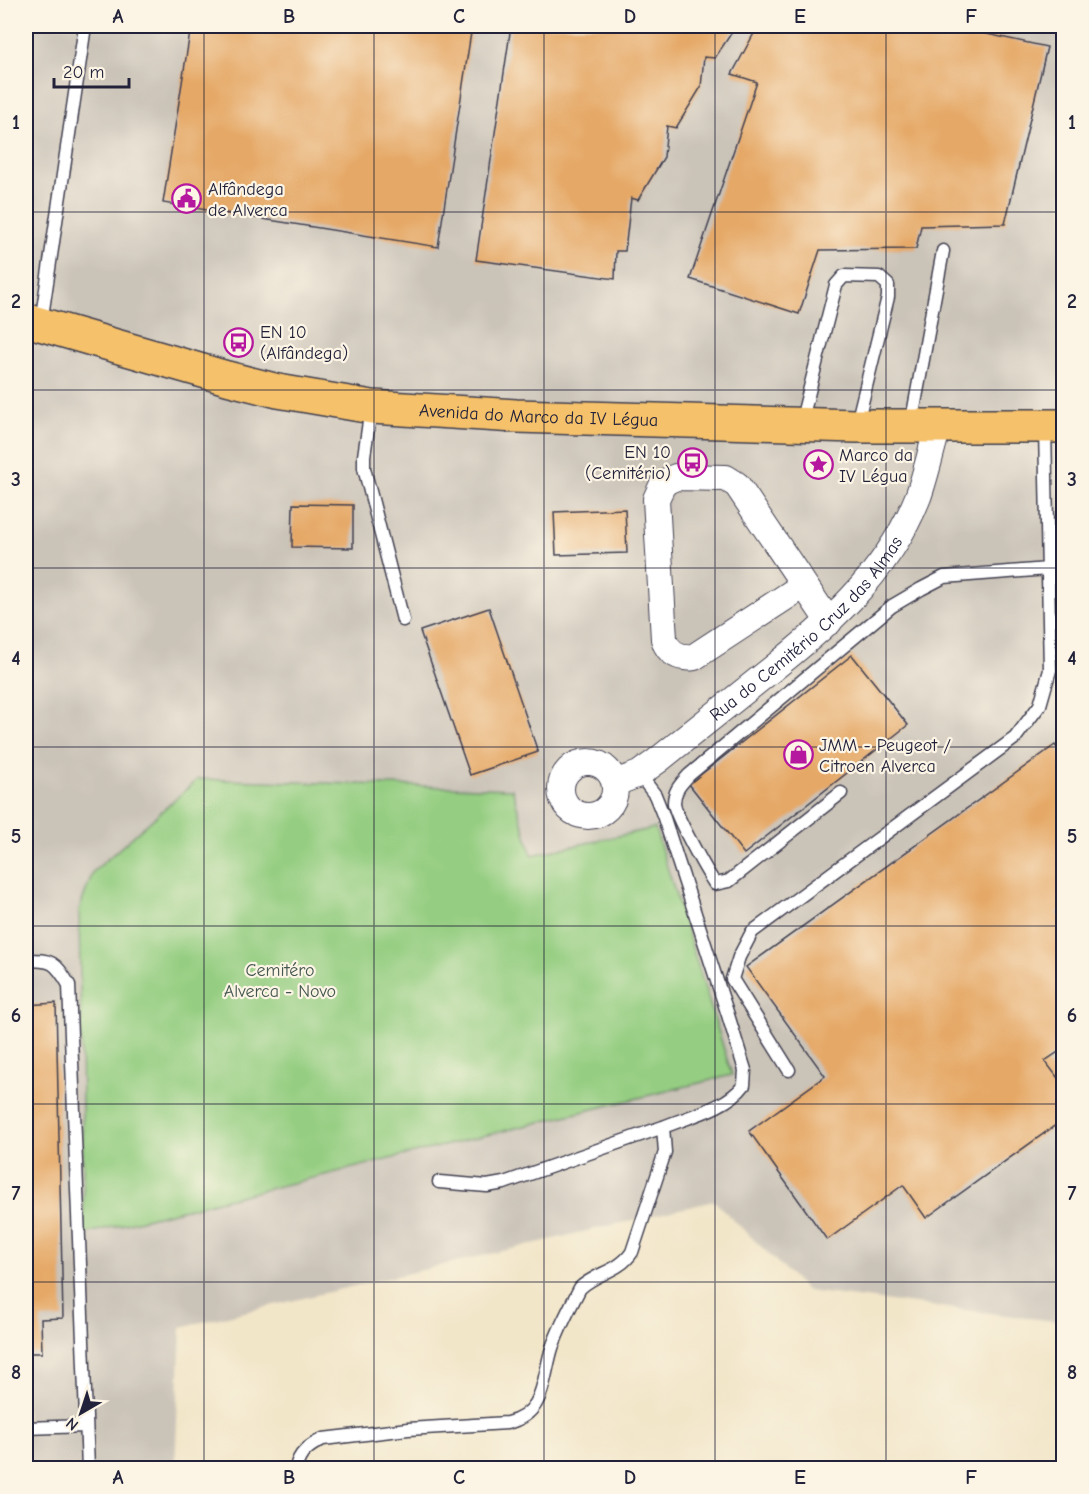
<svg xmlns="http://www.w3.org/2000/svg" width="1089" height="1494" viewBox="0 0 1089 1494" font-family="'Comic Neue',sans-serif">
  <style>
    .industrial { fill: #cac3b8 }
    .green { fill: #95ce82; stroke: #5c785e; stroke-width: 1.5 }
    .building { fill: #e5a866 }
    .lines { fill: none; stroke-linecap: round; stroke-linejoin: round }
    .service-casing { stroke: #413f50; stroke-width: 15 }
    .minor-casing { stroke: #413f50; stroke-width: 28 }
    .primary-casing { stroke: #413f50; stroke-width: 36 }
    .service { stroke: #fff; stroke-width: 12 }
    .minor { stroke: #fff; stroke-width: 26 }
    .primary { stroke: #f5c16b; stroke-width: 33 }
    .grid { fill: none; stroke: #22223b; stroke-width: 1.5; stroke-opacity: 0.55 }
    .labels { text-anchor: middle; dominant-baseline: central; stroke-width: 4.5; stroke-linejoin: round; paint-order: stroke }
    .poi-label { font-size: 18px; fill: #22223b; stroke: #fcf5e5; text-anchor: start }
    .street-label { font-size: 18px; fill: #22223b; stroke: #fcf5e5 }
    .park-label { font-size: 18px; fill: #445650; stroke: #fcf5e5 }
    .neatline { fill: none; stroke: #22223b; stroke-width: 2 }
    .grid-label { font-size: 20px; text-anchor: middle; font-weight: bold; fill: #22223b }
  </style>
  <rect width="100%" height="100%" fill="#fcf5e5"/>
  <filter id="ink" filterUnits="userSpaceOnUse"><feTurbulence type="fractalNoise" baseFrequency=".0167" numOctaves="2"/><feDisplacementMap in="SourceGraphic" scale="12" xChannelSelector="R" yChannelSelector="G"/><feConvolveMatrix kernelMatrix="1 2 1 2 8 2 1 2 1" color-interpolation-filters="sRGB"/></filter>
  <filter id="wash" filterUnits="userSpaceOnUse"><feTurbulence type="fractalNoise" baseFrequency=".008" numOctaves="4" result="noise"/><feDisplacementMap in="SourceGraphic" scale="24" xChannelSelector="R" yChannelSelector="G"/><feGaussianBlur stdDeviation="1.35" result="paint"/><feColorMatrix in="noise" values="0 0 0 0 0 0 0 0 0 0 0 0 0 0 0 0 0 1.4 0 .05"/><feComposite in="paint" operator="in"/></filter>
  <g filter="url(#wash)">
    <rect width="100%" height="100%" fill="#f2e6c9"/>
    <path class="industrial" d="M 26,26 L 1063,26 L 1063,1322 L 807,1291 L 714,1201 L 181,1327 L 175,1468 L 26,1468 Z"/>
    <path class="green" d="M 198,779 L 512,789 L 532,855 L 655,828 L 732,1075 L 84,1234 L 79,910 L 93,872 Z"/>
    <g id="blocks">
      <path class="building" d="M 191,26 L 472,26 L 438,247 L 163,203 Z
        M 511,26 L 736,26 L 715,58 L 704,57 L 701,87 L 676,128 L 667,126 L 664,157 L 638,200 L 631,198 L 625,251 L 616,251 L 615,279 L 476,260 Z
        M 758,26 L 950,26 L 1047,47 L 1005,224 L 921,226 L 916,249 L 820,250 L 799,314 L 690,279 L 757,82 L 732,74 Z
        M 293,504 L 353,505 L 353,548 L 292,547 Z
        M 625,509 L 627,553 L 556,555 L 554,512 Z
        M 489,608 L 538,752 L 470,775 L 420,631 Z
        M 852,655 L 908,725 L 744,854 L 689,784 Z
        M 1055,745 L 1064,757 L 1064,908 L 1056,913 L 1064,923 L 1064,1048 L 1045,1061 L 1064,1086 L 1064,1119 L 926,1218 L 903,1185 L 827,1240 L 749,1131 L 825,1076 L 746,967 Z
        M 56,1003 L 63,1318 L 41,1319 L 42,1353 L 26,1353 L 26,1005 Z"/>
    </g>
  </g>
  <g filter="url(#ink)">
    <use href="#blocks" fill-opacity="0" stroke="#413f50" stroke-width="1.5"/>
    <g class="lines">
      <defs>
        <path id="service" d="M 41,323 L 85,26
          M 371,408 L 364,456 L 364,468 L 403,620
          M 801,423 L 836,285 L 844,276 L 879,277 L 888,285 L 888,297 L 857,423
          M 911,425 L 943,251
          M 841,793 L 729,881 L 715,884 C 707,872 674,814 674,803 C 674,790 681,784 689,775 L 892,606 L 921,589 L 944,577 L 1048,569
          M 26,960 C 52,960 55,961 69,985 L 88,1468
          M 789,1070 L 732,979 L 739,957 L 752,932 L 1015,738 L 1040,705 L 1050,670 L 1045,428
          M 439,1182 L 487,1186 L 504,1183 L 663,1127
          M 26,1428 L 86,1426
          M 296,1468 C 299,1453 309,1446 323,1439 L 408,1429 L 507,1423 C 546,1414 542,1380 552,1348 C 559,1328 570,1307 580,1288 C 596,1273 620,1271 632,1252 L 665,1152 L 663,1127 C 690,1116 727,1108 744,1085 L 745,1070 L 728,1015 L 663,815 L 655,795 L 639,774"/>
        <g id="minor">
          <path d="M 804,585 L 694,657 C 679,659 668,653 664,639 L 656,499 L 662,486 L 667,481 L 676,477 L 726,478 L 737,485 L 829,622"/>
          <circle cx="588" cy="789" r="27"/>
          <path id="s1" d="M 615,783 L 639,774 L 657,761 C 691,734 726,706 761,678 C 824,628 887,576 918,497 C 926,475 931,450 938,427"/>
        </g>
        <g id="primary">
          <path id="s2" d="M 26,320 L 227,378 L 278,391 L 372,407 L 516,416 L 655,420 L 856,426 L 1064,426"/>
        </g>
      </defs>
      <use href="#service" class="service-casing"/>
      <use href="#minor" class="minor-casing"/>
      <use href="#primary" class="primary-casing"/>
      <use href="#service" class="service"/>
      <use href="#minor" class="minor"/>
      <use href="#primary" class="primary"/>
    </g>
  </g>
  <path class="grid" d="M 204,26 L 204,1468M 374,26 L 374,1468M 544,26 L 544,1468M 715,26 L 715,1468M 886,26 L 886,1468M 26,212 L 1064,212M 26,390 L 1064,390M 26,568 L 1064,568M 26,747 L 1064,747M 26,926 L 1064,926M 26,1104 L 1064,1104M 26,1282 L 1064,1282"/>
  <defs>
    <symbol id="civic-ring" viewBox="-11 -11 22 22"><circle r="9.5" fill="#fcf5e5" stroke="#b5179e" stroke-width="1.5"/><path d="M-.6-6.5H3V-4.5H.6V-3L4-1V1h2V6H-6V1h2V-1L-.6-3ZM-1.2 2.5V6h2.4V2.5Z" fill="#b5179e"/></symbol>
    <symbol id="bus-ring" viewBox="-11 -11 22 22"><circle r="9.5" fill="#fcf5e5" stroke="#b5179e" stroke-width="1.5"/><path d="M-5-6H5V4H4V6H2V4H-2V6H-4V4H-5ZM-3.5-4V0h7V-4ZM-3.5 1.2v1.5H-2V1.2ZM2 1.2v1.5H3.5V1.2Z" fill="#b5179e"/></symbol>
    <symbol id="sight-ring" viewBox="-11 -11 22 22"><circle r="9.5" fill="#fcf5e5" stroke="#b5179e" stroke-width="1.5"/><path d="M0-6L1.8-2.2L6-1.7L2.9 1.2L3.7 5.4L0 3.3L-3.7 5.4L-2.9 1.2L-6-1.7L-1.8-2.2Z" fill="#b5179e"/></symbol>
    <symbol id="shop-ring" viewBox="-11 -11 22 22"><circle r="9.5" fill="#fcf5e5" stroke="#b5179e" stroke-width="1.5"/><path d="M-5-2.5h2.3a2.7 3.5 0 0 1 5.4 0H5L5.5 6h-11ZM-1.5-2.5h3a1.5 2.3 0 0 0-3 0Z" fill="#b5179e"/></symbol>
  </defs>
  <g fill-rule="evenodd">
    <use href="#civic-ring" x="170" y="182" width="33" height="33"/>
    <use href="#bus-ring" x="222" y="326" width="33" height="33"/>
    <use href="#bus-ring" x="676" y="446" width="33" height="33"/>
    <use href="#sight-ring" x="802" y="448" width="33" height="33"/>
    <use href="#shop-ring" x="782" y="738" width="33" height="33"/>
  </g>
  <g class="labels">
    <g class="poi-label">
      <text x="208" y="189">Alfândega<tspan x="208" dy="21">de Alverca</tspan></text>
      <text x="260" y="332">EN 10<tspan x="260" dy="21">(Alfândega)</tspan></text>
      <text x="671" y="452" text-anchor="end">EN 10<tspan x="671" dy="21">(Cemitério)</tspan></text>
      <text x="839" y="455">Marco da<tspan x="839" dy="21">IV Légua</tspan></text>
      <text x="819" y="745">JMM - Peugeot /<tspan x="819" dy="21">Citroen Alverca</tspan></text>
    </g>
    <g class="street-label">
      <text stroke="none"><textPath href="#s2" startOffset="524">Avenida do Marco da IV Légua</textPath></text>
      <text stroke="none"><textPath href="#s1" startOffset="248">Rua do Cemitério Cruz das Almas</textPath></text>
    </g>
    <g class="park-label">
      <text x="280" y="970">Cemitéro<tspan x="280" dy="21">Alverca - Novo</tspan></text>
    </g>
  </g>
  <rect width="1089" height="1494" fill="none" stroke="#fcf5e5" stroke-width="66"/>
  <g transform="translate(81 1413) rotate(219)" stroke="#fcf5e5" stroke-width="4.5" paint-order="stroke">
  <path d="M0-4.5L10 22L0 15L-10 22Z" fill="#22223b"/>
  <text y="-9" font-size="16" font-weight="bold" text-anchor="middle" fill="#22223b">N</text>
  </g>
  <path d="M54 78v9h75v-9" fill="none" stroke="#22223b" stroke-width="3"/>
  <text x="63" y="78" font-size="18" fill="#22223b" stroke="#fcf5e5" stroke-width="4.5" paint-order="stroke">20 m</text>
  <rect x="33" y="33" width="1023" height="1428" class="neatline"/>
  <g class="grid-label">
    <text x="118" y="23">A</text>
    <text x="289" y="23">B</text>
    <text x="459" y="23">C</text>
    <text x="630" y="23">D</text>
    <text x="800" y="23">E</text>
    <text x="971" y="23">F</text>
    <text x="16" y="129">1</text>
    <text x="1072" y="129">1</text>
    <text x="16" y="308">2</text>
    <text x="1072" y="308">2</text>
    <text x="16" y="486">3</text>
    <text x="1072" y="486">3</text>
    <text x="16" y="665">4</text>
    <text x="1072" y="665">4</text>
    <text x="16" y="843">5</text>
    <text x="1072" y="843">5</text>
    <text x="16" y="1022">6</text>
    <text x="1072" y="1022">6</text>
    <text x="16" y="1200">7</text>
    <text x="1072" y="1200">7</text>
    <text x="16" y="1379">8</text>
    <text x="1072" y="1379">8</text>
    <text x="118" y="1484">A</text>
    <text x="289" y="1484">B</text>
    <text x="459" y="1484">C</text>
    <text x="630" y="1484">D</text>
    <text x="800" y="1484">E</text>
    <text x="971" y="1484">F</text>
  </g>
</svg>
